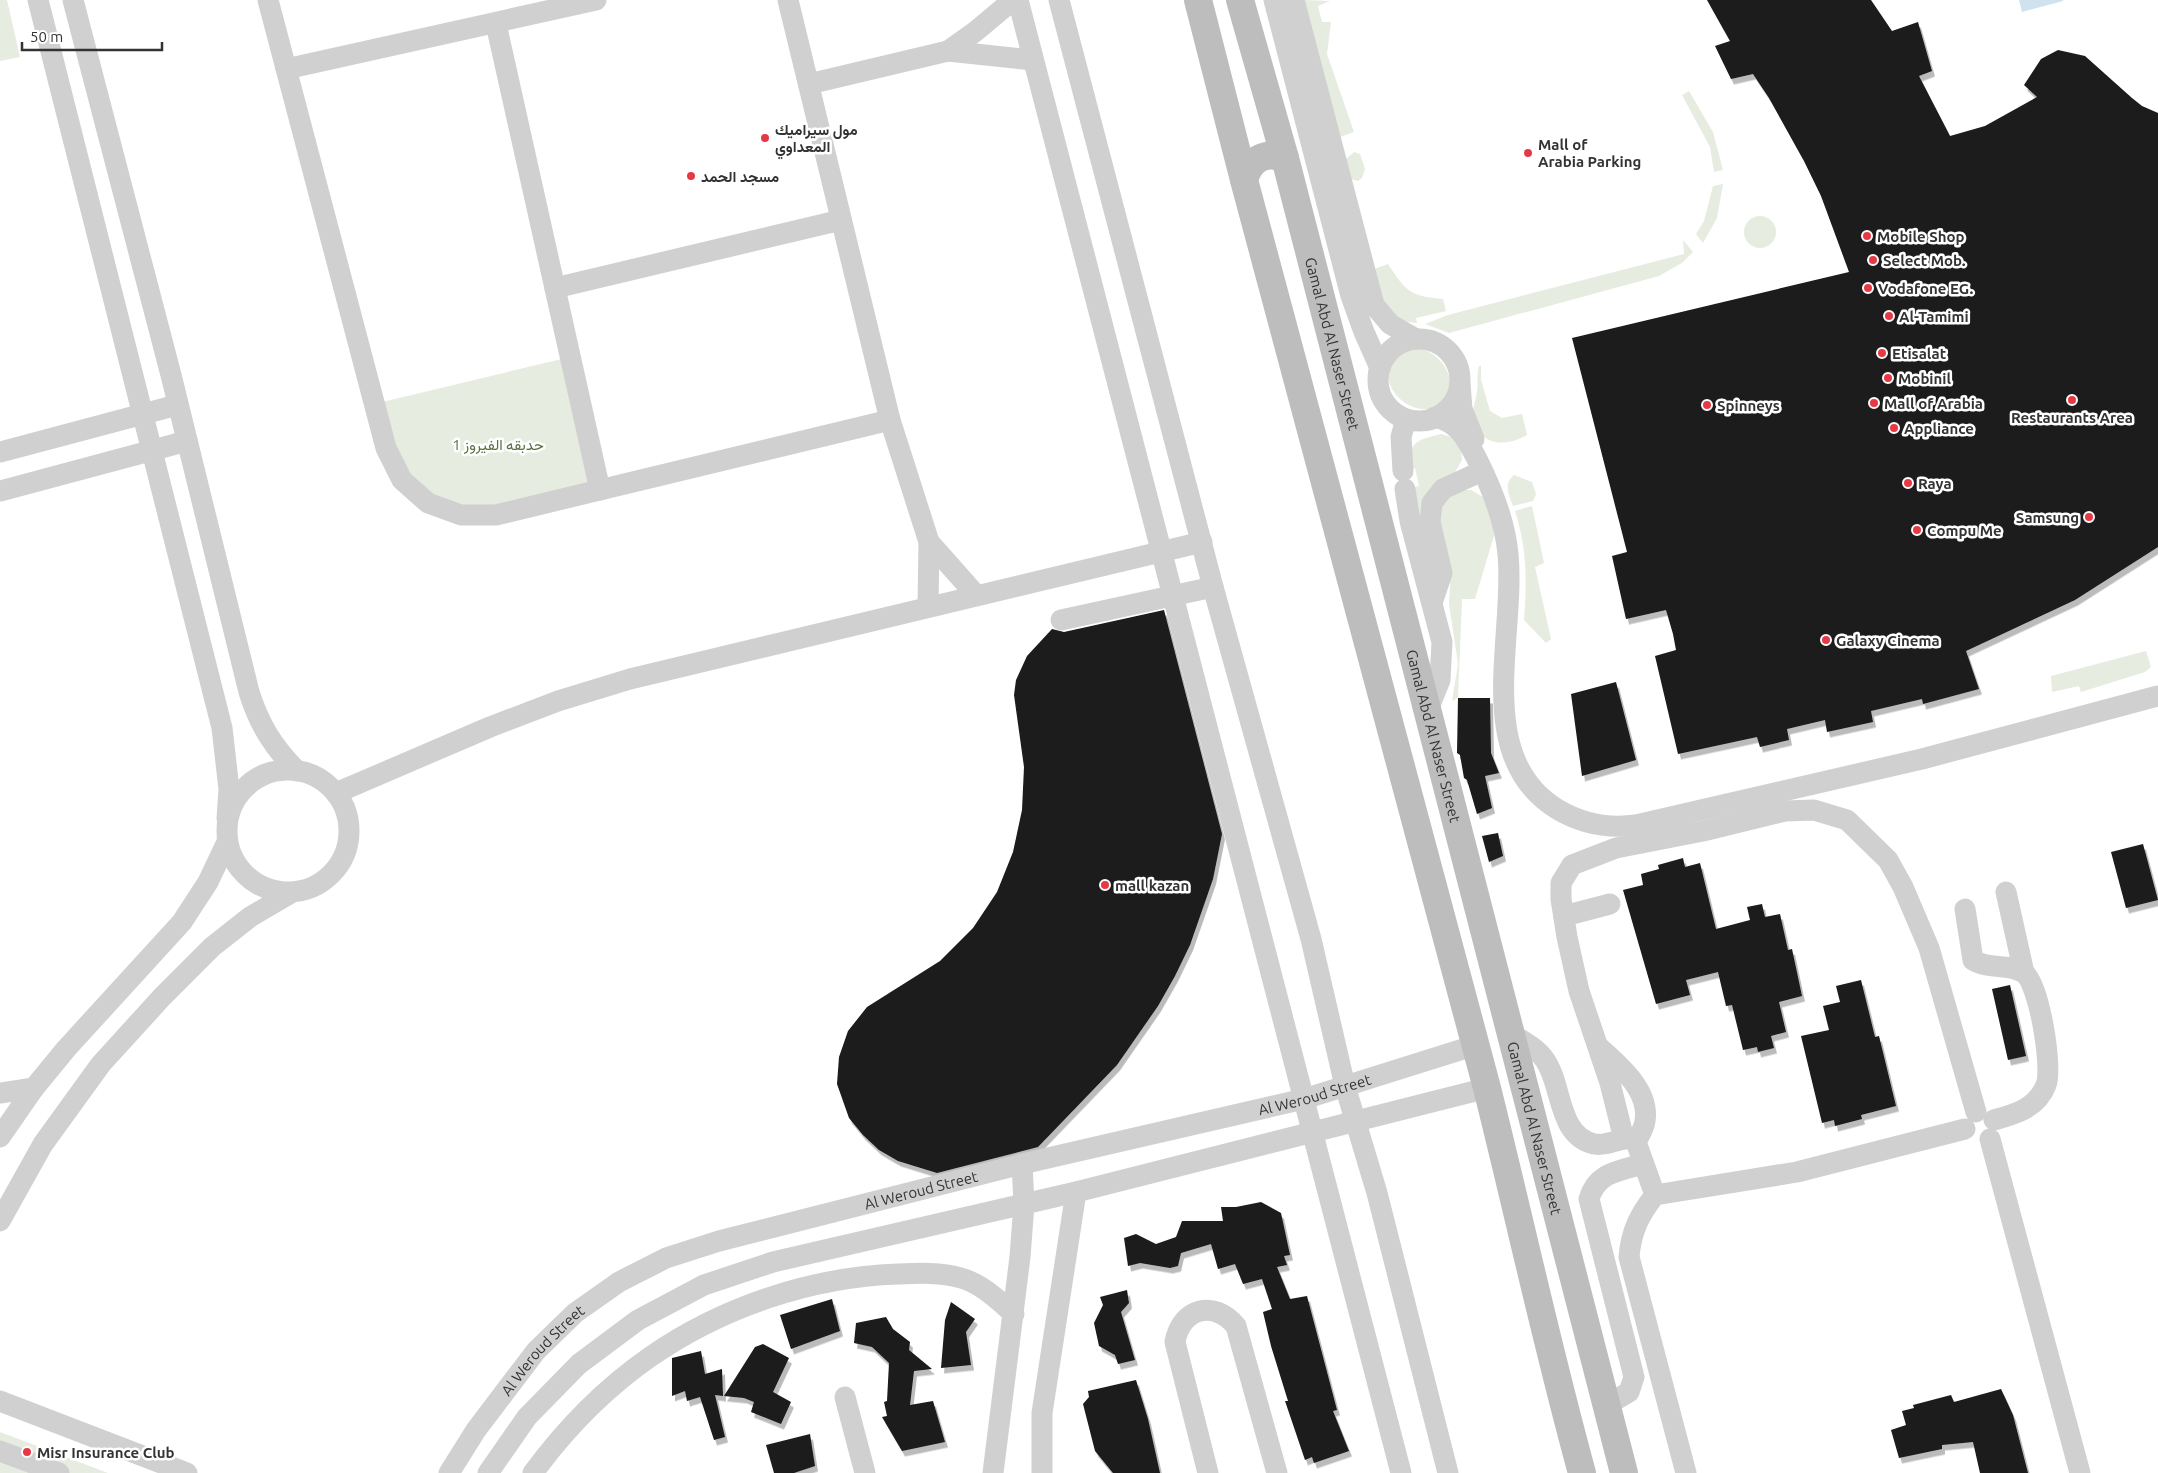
<svg xmlns="http://www.w3.org/2000/svg" width="2158" height="1473" viewBox="0 0 2158 1473" font-family="Ubuntu,Vazirmatn,sans-serif">
  <style>
    .green { fill: #e6ecdf }
    .water { fill: #cfe2ee }
    .building { fill: #1a1a1a; filter: url(#shadow) }
    .lines { fill: none; stroke-linecap: round; stroke-linejoin: round }
    .street { stroke: #d0d0d0; stroke-width: 21 }
    .secondary { stroke: #bdbdbd; stroke-width: 28 }
    .poi-dot { fill: #e63946; stroke: #fff; stroke-width: 2 }
    .labels { text-anchor: middle; dominant-baseline: central; stroke-width: 5; stroke-linejoin: round; paint-order: stroke }
    .poi-label { font-size: 15px; font-weight: bold; fill: #333; stroke: #fff; text-anchor: start }
    .street-label { font-size: 15px; fill: #333; stroke: #fff }
    .park-label { font-size: 15px; fill: #56703f; stroke: #fff }
  </style>
  <defs>
    <filter id="shadow"><feDropShadow dx="3" dy="5.5" stdDeviation="0" flood-color="#0004"/></filter>
  </defs>
  <rect width="100%" height="100%" fill="#fff"/>
  <path class="green" d="M 0,0 L 7,0 L 20,57 L 0,61 Z
    M 1304,0 L 1330,1 L 1318,6 L 1322,22 L 1331,22 L 1327,54 L 1354,132 L 1340,137 Z
    M 1689,91 L 1713,132 L 1723,170 L 1714,172 L 1710,147 L 1682,95 Z
    M 1354,152 L 1360,154 L 1365,169 L 1362,178 L 1358,181 L 1351,179 L 1346,159 Z
    M 1723,184 L 1717,218 L 1703,243 L 1696,234 L 1704,221 L 1713,186 Z
    M1744 232a16 16 0 1 1 32 0a16 16 0 1 1-32 0Z
    M 1683,240 L 1693,252 L 1682,263 L 1659,276 L 1449,333 L 1425,324 L 1448,315 L 1684,254 Z
    M 1388,264 C 1406,291 1409,296 1443,299 L 1446,311 L 1416,318 L 1417,323 C 1383,321 1382,297 1374,269 Z
    M 1409,347 C 1433,347 1454,368 1450,392 C 1432,428 1384,401 1388,369 C 1389,364 1392,359 1394,354 Z
    M 570,357 L 600,490 L 461,515 L 402,480 L 374,404 Z
    M 1479,366 L 1481,366 L 1481,380 L 1490,411 L 1502,418 L 1522,414 L 1527,435 C 1505,448 1478,446 1473,416 C 1472,410 1475,403 1476,397 C 1479,387 1476,376 1479,366 Z
    M 1441,434 L 1452,437 L 1461,449 L 1462,460 L 1454,474 L 1429,542 L 1418,516 L 1415,487 L 1419,486 L 1415,468 L 1407,469 C 1411,441 1414,441 1441,434 Z
    M 1514,475 L 1532,482 L 1536,494 L 1533,501 L 1513,506 C 1509,495 1503,484 1514,475 Z
    M 1463,490 L 1471,490 L 1483,497 L 1496,529 L 1475,599 L 1462,599 L 1458,698 L 1452,701 L 1458,664 L 1449,604 L 1450,584 L 1448,568 L 1437,530 L 1442,499 Z
    M 1532,506 L 1544,563 L 1535,567 L 1551,639 L 1546,643 L 1524,620 C 1527,583 1527,547 1515,511 Z
    M 2146,651 L 2151,667 L 2145,672 L 2081,692 L 2079,686 L 2052,692 L 2051,676 Z
    M 0,1432 L 108,1473 L 0,1473 Z"/>
  <path class="water" d="M 2019,0 L 2063,0 L 2063,1 L 2022,12 Z"/>
  <path class="building" d="M 1707,0 L 1871,0 L 1892,31 L 1918,22 L 1932,71 L 1919,76 L 1950,136 L 1985,126 L 2037,97 L 2024,85 L 2041,59 L 2058,50 L 2085,56 L 2132,98 L 2142,106 L 2158,113 L 2158,547 L 2075,600 L 1966,651 L 1979,689 L 1923,704 L 1922,699 L 1871,711 L 1873,722 L 1827,732 L 1825,720 L 1787,729 L 1789,740 L 1760,747 L 1757,737 L 1678,754 L 1655,656 L 1676,650 L 1673,634 L 1666,610 L 1626,619 L 1612,556 L 1627,552 L 1572,338 L 1849,272 L 1821,196 L 1804,161 L 1769,98 L 1753,74 L 1731,79 L 1715,46 L 1730,41 Z
    M 1164,610 L 1222,834 L 1213,879 L 1190,945 L 1175,976 L 1158,1006 L 1117,1065 L 1038,1147 L 937,1173 L 898,1161 L 879,1150 L 863,1135 L 849,1118 L 837,1084 L 839,1057 L 848,1031 L 867,1007 L 940,961 L 973,928 L 997,892 L 1013,852 L 1022,810 L 1024,767 L 1014,695 L 1016,680 L 1027,656 L 1052,629 L 1064,632 Z
    M 1616,682 L 1636,760 L 1582,776 L 1571,694 Z
    M 1458,698 L 1490,698 L 1491,753 L 1499,773 L 1485,776 L 1492,808 L 1477,814 L 1467,780 L 1464,778 L 1460,755 L 1457,753 Z
    M 1498,833 L 1503,856 L 1489,862 L 1482,836 Z
    M 2143,844 L 2158,900 L 2126,908 L 2111,852 Z
    M 1683,858 L 1685,867 L 1700,863 L 1716,929 L 1750,920 L 1747,907 L 1762,904 L 1765,917 L 1780,914 L 1788,950 L 1792,949 L 1802,996 L 1779,1002 L 1786,1032 L 1771,1036 L 1774,1048 L 1758,1052 L 1757,1047 L 1743,1050 L 1732,1005 L 1726,1006 L 1718,972 L 1686,980 L 1690,995 L 1656,1004 L 1623,890 L 1643,885 L 1641,874 L 1659,869 L 1658,865 Z
    M 1861,980 L 1875,1037 L 1879,1036 L 1896,1106 L 1861,1115 L 1862,1119 L 1835,1126 L 1834,1120 L 1822,1123 L 1801,1036 L 1829,1030 L 1823,1006 L 1840,1002 L 1836,986 Z
    M 2010,985 L 2026,1056 L 2008,1060 L 1992,989 Z
    M 1261,1202 L 1281,1213 L 1290,1255 L 1284,1256 L 1287,1265 L 1277,1267 L 1290,1299 L 1307,1296 L 1337,1410 L 1333,1411 L 1349,1451 L 1314,1463 L 1312,1457 L 1305,1460 L 1285,1401 L 1288,1401 L 1271,1346 L 1263,1312 L 1272,1309 L 1262,1279 L 1243,1284 L 1235,1264 L 1218,1269 L 1211,1244 L 1181,1253 L 1178,1266 L 1170,1268 L 1140,1263 L 1128,1266 L 1124,1238 L 1136,1234 L 1156,1244 L 1176,1237 L 1182,1221 L 1223,1221 L 1221,1207 L 1236,1207 Z
    M 1127,1290 L 1129,1303 L 1121,1312 L 1135,1360 L 1118,1364 L 1115,1355 L 1099,1346 L 1094,1323 L 1103,1305 L 1100,1297 Z
    M 832,1299 L 840,1331 L 791,1349 L 780,1315 Z
    M 951,1302 L 975,1319 L 966,1332 L 971,1365 L 941,1368 L 945,1320 Z
    M 886,1317 L 893,1329 L 910,1342 L 909,1350 L 932,1369 L 914,1371 L 910,1405 L 933,1401 L 945,1442 L 902,1451 L 882,1417 L 887,1416 L 884,1402 L 887,1401 L 889,1363 L 872,1347 L 854,1343 L 856,1323 Z
    M 763,1344 L 789,1358 L 773,1392 L 791,1402 L 781,1424 L 751,1412 L 754,1402 L 744,1398 L 724,1396 L 755,1347 Z
    M 701,1351 L 705,1374 L 722,1369 L 723,1396 L 715,1395 L 725,1437 L 714,1440 L 700,1397 L 687,1401 L 685,1391 L 672,1396 L 672,1358 Z
    M 1136,1380 L 1148,1419 L 1160,1473 L 1113,1473 L 1095,1451 L 1083,1404 L 1089,1397 L 1088,1391 Z
    M 2001,1389 L 2013,1415 L 2028,1473 L 1980,1473 L 1973,1442 L 1942,1445 L 1942,1449 L 1899,1458 L 1891,1430 L 1906,1425 L 1902,1411 L 1914,1408 L 1913,1405 L 1951,1395 L 1954,1402 Z
    M 810,1434 L 815,1466 L 794,1473 L 774,1473 L 766,1445 Z"/>
  <g class="lines">
    <g class="street">
      <path d="M 38,0 L 222,728 L 229,789 L 227,819"/>
      <path d="M 73,0 L 171,375 L 249,692 C 259,724 273,747 297,771"/>
      <path d="M 268,0 L 386,448 L 402,480 L 428,503 L 461,515 L 496,515 L 890,420"/>
      <path d="M 788,0 L 890,420 L 929,542 L 928,606"/>
      <path d="M 1018,0 L 1401,1473"/>
      <path d="M 1059,0 L 1213,587 L 1311,939 L 1345,1086 L 1377,1193 L 1448,1473"/>
      <path d="M 1274,0 L 1351,296 L 1364,332 L 1380,368"/>
      <path d="M 1294,0 L 1374,305 L 1390,324 L 1416,339"/>
      <path d="M 496,24 L 600,490"/>
      <path d="M 948,51 L 976,31 L 1013,0"/>
      <path d="M 286,69 L 596,0"/>
      <path d="M 809,84 L 948,51 L 1032,60"/>
      <path d="M 555,288 L 841,220"/>
      <circle cx="1419" cy="380" r="41"/>
      <path d="M 1460,384 L 1462,409 L 1474,439"/>
      <path d="M 1435,417 C 1460,423 1467,440 1478,461 C 1493,491 1505,521 1508,554 C 1516,636 1472,757 1557,809 C 1582,824 1607,829 1636,825 L 1922,759 L 2158,696"/>
      <path d="M 0,452 L 177,405"/>
      <path d="M 1403,471 L 1401,437 L 1406,419"/>
      <path d="M 1405,489 L 1410,521 L 1442,642 L 1440,680 L 1427,712"/>
      <path d="M 0,491 L 187,441"/>
      <path d="M 929,542 L 976,595"/>
      <path d="M 1432,603 L 1442,573 L 1430,522 L 1432,503 L 1443,489 L 1482,471"/>
      <path d="M 1061,620 L 1213,587"/>
      <circle cx="288" cy="831" r="61"/>
      <path d="M 336,793 L 490,727 L 558,701 L 630,679 L 1202,542"/>
      <path d="M 2006,892 L 2024,973"/>
      <path d="M 1965,909 L 1973,960 C 1988,970 2009,963 2024,973 C 2039,983 2053,1068 2046,1085 C 2037,1108 2016,1114 1994,1120"/>
      <path d="M 1564,916 L 1610,904"/>
      <path d="M 1512,1034 C 1524,1042 1537,1048 1545,1060 C 1563,1086 1557,1135 1594,1144 C 1606,1146 1617,1140 1628,1138 L 1636,1142 L 1655,1195"/>
      <path d="M 1600,1048 C 1620,1066 1650,1091 1645,1121 C 1644,1129 1639,1136 1636,1142"/>
      <path d="M 0,1093 L 34,1088"/>
      <path d="M 0,1137 L 34,1088 L 66,1049 L 182,922 L 208,882 L 227,842"/>
      <path d="M 1624,1139 L 1610,1083 L 1579,991 L 1567,937 L 1561,899 L 1561,883 L 1572,865 L 1616,848 L 1703,831 L 1785,811 L 1814,810 L 1847,820 L 1888,860 L 1903,887 L 1929,948 L 1976,1112"/>
      <path d="M 1990,1139 L 2080,1473"/>
      <path d="M 0,1221 L 43,1144 L 101,1064 L 162,997 L 212,947 L 250,917 L 291,893"/>
      <path d="M 845,1397 L 865,1473"/>
      <path d="M 0,1401 L 187,1473"/>
      <path d="M 1607,1405 L 1629,1392 L 1634,1377 L 1589,1199 C 1597,1172 1619,1171 1643,1164"/>
      <path d="M 0,1451 L 59,1473"/>
      <path id="s1" d="M 449,1473 L 476,1430 L 536,1351 L 575,1313 L 619,1282 L 666,1258 L 719,1241 L 1022,1164 L 1304,1099 L 1476,1045"/>
      <path d="M 488,1473 L 527,1417 L 579,1364 L 638,1320 L 704,1285 L 773,1262 L 1076,1192 L 1487,1088"/>
      <path d="M 533,1473 C 566,1428 604,1389 650,1357 C 722,1307 811,1277 898,1274 C 920,1273 940,1272 961,1278 C 982,1284 998,1300 1014,1314"/>
      <path d="M 993,1473 L 1020,1257 L 1024,1204 L 1022,1164"/>
      <path d="M 1042,1473 L 1042,1413 L 1076,1192"/>
      <path d="M 1208,1473 L 1175,1342 C 1181,1308 1214,1299 1236,1326 L 1277,1473"/>
      <path d="M 1686,1473 L 1629,1257 C 1631,1232 1639,1215 1655,1195 L 1797,1172 L 1965,1129"/>
    </g>
    <g class="secondary">
      <path d="M 1198,0 L 1244,180 L 1487,1088 C 1519,1216 1547,1346 1582,1473"/>
      <path id="s2" d="M 1240,0 L 1285,158 L 1624,1473"/>
      <path d="M 1244,180 C 1250,159 1265,151 1285,158"/>
    </g>
  </g>
  <g class="poi-dot">
    <circle cx="765" cy="138" r="5"/>
    <circle cx="1528" cy="153" r="5"/>
    <circle cx="691" cy="176" r="5"/>
    <circle cx="1867" cy="236" r="5"/>
    <circle cx="1873" cy="260" r="5"/>
    <circle cx="1868" cy="288" r="5"/>
    <circle cx="1889" cy="316" r="5"/>
    <circle cx="1882" cy="353" r="5"/>
    <circle cx="1888" cy="378" r="5"/>
    <circle cx="2072" cy="400" r="5"/>
    <circle cx="1874" cy="403" r="5"/>
    <circle cx="1707" cy="405" r="5"/>
    <circle cx="1894" cy="428" r="5"/>
    <circle cx="1908" cy="483" r="5"/>
    <circle cx="2089" cy="517" r="5"/>
    <circle cx="1917" cy="530" r="5"/>
    <circle cx="1826" cy="640" r="5"/>
    <circle cx="1105" cy="885" r="5"/>
    <circle cx="27" cy="1452" r="5"/>
  </g>
  <g class="labels">
    <g class="poi-label">
      <text x="775" y="129">مول سيراميك<tspan x="775" dy="17">المعداوي</tspan></text>
      <text x="1538" y="144">Mall of<tspan x="1538" dy="17">Arabia Parking</tspan></text>
      <text x="701" y="176">مسجد الحمد</text>
      <text x="1877" y="236">Mobile Shop</text>
      <text x="1883" y="260">Select Mob.</text>
      <text x="1878" y="288">Vodafone EG.</text>
      <text x="1899" y="316">Al-Tamimi</text>
      <text x="1892" y="353">Etisalat</text>
      <text x="1898" y="378">Mobinil</text>
      <text x="1884" y="403">Mall of Arabia</text>
      <text x="1717" y="405">Spinneys</text>
      <text x="2072" y="417" text-anchor="middle">Restaurants Area</text>
      <text x="1904" y="428">Appliance</text>
      <text x="1918" y="483">Raya</text>
      <text x="2079" y="517" text-anchor="end">Samsung</text>
      <text x="1927" y="530">Compu Me</text>
      <text x="1836" y="640">Galaxy Cinema</text>
      <text x="1115" y="885">mall kazan</text>
      <text x="37" y="1452">Misr Insurance Club</text>
    </g>
    <g class="street-label">
      <text stroke="none"><textPath href="#s2" startOffset="356">Gamal Abd Al Naser Street</textPath></text>
      <text stroke="none"><textPath href="#s2" startOffset="761">Gamal Abd Al Naser Street</textPath></text>
      <text stroke="none"><textPath href="#s1" startOffset="980">Al Weroud Street</textPath></text>
      <text stroke="none"><textPath href="#s2" startOffset="1166">Gamal Abd Al Naser Street</textPath></text>
      <text stroke="none"><textPath href="#s1" startOffset="575">Al Weroud Street</textPath></text>
      <text stroke="none"><textPath href="#s1" startOffset="155">Al Weroud Street</textPath></text>
    </g>
    <g class="park-label">
      <text x="498" y="444">حدبقه الفيروز 1</text>
    </g>
  </g>
  <path d="M22 42v8h140v-8" fill="none" stroke="#333333" stroke-width="2.5"/>
  <text x="30" y="42" font-size="15" fill="#333333" stroke="#ffffff" stroke-width="4" paint-order="stroke">50 m</text>
</svg>
